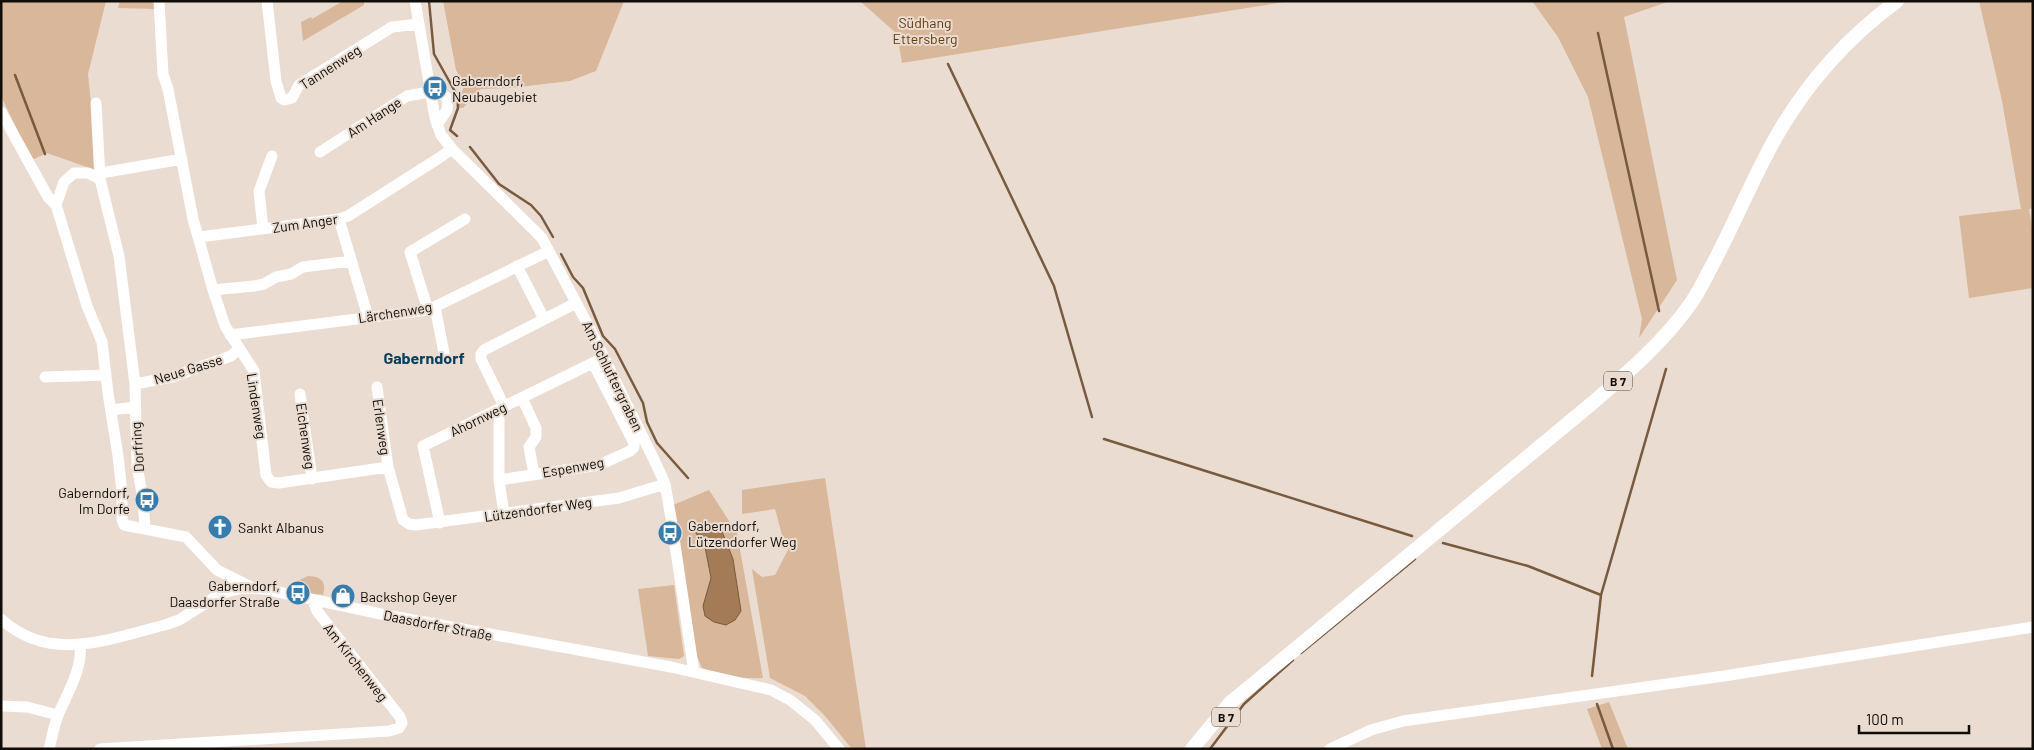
<svg xmlns="http://www.w3.org/2000/svg" width="2034" height="750" viewBox="0 0 2034 750" font-family="Barlow,sans-serif">
  <style>
    .green { fill: #d9b79a; fill-rule: evenodd }
    .water { fill: #a47b57; stroke: #785a3f }
    .lines { fill: none; stroke-linecap: round; stroke-linejoin: round }
    .stream { stroke: #785a3f; stroke-width: 2.5 }
    .minor { stroke: #fff; stroke-width: 11 }
    .major { stroke: #fff; stroke-width: 14 }
    .labels { text-anchor: middle; dominant-baseline: central; stroke-width: 4; stroke-linejoin: round; paint-order: stroke }
    .shield { fill: #eadcd1; stroke: #514a44; stroke-width: 1 }
    .shield-label { font-size: 12px; font-weight: bold; fill: #100c08 }
    .park-label { font-size: 14px; fill: #62390b; stroke: #eadcd1 }
    .street-label { font-size: 14px; fill: #100c08; stroke: #eadcd1 }
    .poi-label { font-size: 14px; fill: #100c08; stroke: #eadcd1; text-anchor: start }
    .quarter-label { font-size: 16px; font-weight: bold; fill: #073f61; stroke: #eadcd1 }
  </style>
  <rect width="100%" height="100%" fill="#eadcd1"/>
  <path class="green" d="M 1,1 L 106,1 L 88,74 L 98,171 L 47,153 L 32,160 L 1,96 Z
    M 120,1 L 154,1 L 154,9 L 118,8 Z
    M 343,1 L 364,1 L 364,5 L 303,41 L 301,22 L 311,17 L 312,19 Z
    M 443,1 L 624,1 L 596,71 L 570,81 L 510,88 L 481,89 L 463,108 L 456,107 L 458,97 L 465,86 L 456,70 Z
    M 860,1 L 1290,1 L 902,63 L 897,34 Z
    M 1532,1 L 1670,1 L 1624,17 L 1677,280 L 1639,338 L 1642,319 L 1588,97 L 1558,37 Z
    M 1979,1 L 2033,1 L 2033,208 L 2029,209 L 2033,234 L 2033,288 L 1969,298 L 1959,216 L 2021,209 L 2002,101 Z
    M 825,478 L 866,749 L 852,749 L 825,716 L 805,696 L 770,678 L 752,569 L 762,577 L 775,575 L 790,546 L 782,535 L 775,509 L 742,514 L 742,490 Z
    M 709,490 L 737,533 L 763,678 C 743,679 720,676 702,668 L 695,652 L 673,505 ZM 705,521 L 721,529 L 733,559 L 741,611 L 708,590 L 711,578 L 705,547 Z
    M 308,576 C 321,576 327,582 323,595 L 319,594 L 318,595 L 311,594 L 311,591 L 307,590 L 306,593 L 290,589 L 291,584 Z
    M 674,585 L 684,656 L 679,659 L 648,656 L 638,589 Z
    M 1609,702 L 1628,749 L 1602,749 L 1587,709 Z"/>
  <path class="water" d="M 705,521 L 721,529 L 733,559 L 741,611 L 735,620 L 726,625 L 714,622 L 705,616 L 703,606 L 711,578 L 705,547 L 696,533 L 697,526 Z"/>
  <g class="lines">
    <path class="stream" d="M 429,1 L 434,54 L 458,97 L 458,108 L 450,130 L 457,136
      M 1598,33 L 1659,311
      M 948,64 L 1054,286 L 1092,417
      M 15,75 L 45,154
      M 470,147 L 499,184 L 531,205 L 541,216 L 553,237
      M 561,254 L 573,277 L 583,288 L 603,336 L 615,349 L 643,403 L 647,422 L 657,443 L 688,478
      M 1104,439 L 1412,536
      M 1443,543 L 1528,566 L 1601,595 L 1592,676
      M 1601,595 L 1666,369
      M 1301,653 L 1415,559
      M 1597,704 L 1613,749
      M 1210,749 L 1244,704 L 1293,660"/>
    <path class="minor" d="M 159,1 L 163,74 L 168,89 L 193,219 L 213,290 L 225,326 L 254,371 L 266,475 L 271,482 L 279,483 L 388,467 L 403,520 L 409,524 L 416,525 L 619,498 L 665,484
      M 267,1 L 276,81 L 281,98 L 284,100 L 292,98 L 299,85 L 392,27 L 419,24
      M 415,1 L 435,118 L 441,135 L 452,149 L 542,238 L 590,329 L 658,468 L 665,484 L 671,518 L 694,672
      M 96,103 L 100,179
      M 1,112 L 48,197 L 56,205 L 64,182 L 74,173 L 88,173 L 100,179 L 119,256 L 135,384 L 137,466 L 143,499 L 145,528
      M 320,152 L 407,96 L 435,91 L 448,98 L 447,110 L 437,125
      M 101,173 L 182,159
      M 56,205 L 87,306 L 102,342 L 108,393 L 118,456 L 122,492 L 122,519 L 124,525 L 186,537 L 217,570 L 251,587
      M 339,219 L 368,317
      M 263,229 L 259,191 L 272,156
      M 199,237 L 339,219 L 348,216 L 439,158 L 452,149
      M 517,266 L 544,319
      M 213,290 L 254,286 L 264,284 L 276,277 L 291,274 L 303,267 L 351,261
      M 435,307 L 445,358
      M 428,310 L 410,252 L 465,219
      M 230,335 L 428,310 L 549,251
      M 45,377 L 105,375
      M 135,384 L 172,377 L 231,356 L 239,349
      M 377,387 L 388,467
      M 300,394 L 312,479
      M 522,398 L 536,428 L 536,437 L 529,447 L 534,474
      M 504,406 L 481,359 L 481,354 L 484,350 L 576,303
      M 499,409 L 499,480 L 504,514
      M 111,410 L 135,407
      M 499,480 L 599,465 L 630,451 L 634,447 L 634,443 L 593,363
      M 440,523 L 423,446 L 603,358
      M 1,619 C 51,664 108,639 165,625 L 179,620 L 220,594 L 242,588 L 264,589 L 381,614 L 671,667 L 771,690 L 790,700 L 815,720 L 839,749
      M 1,706 L 27,707 L 58,715
      M 49,749 C 52,737 54,726 58,715 C 67,694 83,668 80,645
      M 100,749 L 389,731 L 399,728 L 402,723 L 400,717 L 317,611 L 313,600
      M 1330,749 L 1371,730 L 1403,721 L 1724,676 L 2033,627"/>
    <path class="major" d="M 1192,749 L 1230,703 L 1590,405 C 1626,374 1664,342 1691,303 C 1698,293 1703,283 1708,273 C 1733,228 1751,181 1776,137 C 1806,84 1848,37 1897,1"/>
  </g>
  <defs>
    <symbol id="bus-disc" viewBox="-11 -11 22 22"><circle r="9.5" fill="#337db1" stroke="#eadcd1"/><path d="M-5-6H5V4H4V6H2V4H-2V6H-4V4H-5ZM-3.5-4V0h7V-4ZM-3.5 1.2v1.5H-2V1.2ZM2 1.2v1.5H3.5V1.2Z" fill="#fff"/></symbol>
    <symbol id="church-disc" viewBox="-11 -11 22 22"><circle r="9.5" fill="#337db1" stroke="#eadcd1"/><path d="M-1.2-6h2.4v3.5h3.3v2.4h-3.3V6h-2.4V-.1h-3.3v-2.4h3.3Z" fill="#fff"/></symbol>
    <symbol id="shop-disc" viewBox="-11 -11 22 22"><circle r="9.5" fill="#337db1" stroke="#eadcd1"/><path d="M-5-2.5h2.3a2.7 3.5 0 0 1 5.4 0H5L5.5 6h-11ZM-1.5-2.5h3a1.5 2.3 0 0 0-3 0Z" fill="#fff"/></symbol>
  </defs>
  <g fill-rule="evenodd">
    <use href="#bus-disc" x="421" y="74" width="28" height="28"/>
    <use href="#bus-disc" x="133" y="486" width="28" height="28"/>
    <use href="#church-disc" x="206" y="513" width="28" height="28"/>
    <use href="#bus-disc" x="656" y="519" width="28" height="28"/>
    <use href="#bus-disc" x="284" y="579" width="28" height="28"/>
    <use href="#shop-disc" x="329" y="582" width="28" height="28"/>
  </g>
  <g class="labels">
    <g class="shield">
      <rect x="1604" y="371.5" width="28" height="19" rx="4"/>
      <rect x="1212" y="707.5" width="28" height="19" rx="4"/>
    </g>
    <g class="shield-label">
      <text x="1618" y="381">B 7</text>
      <text x="1226" y="717">B 7</text>
    </g>
    <g class="park-label">
      <text x="925" y="22">Südhang<tspan x="925" dy="16">Ettersberg</tspan></text>
    </g>
    <g class="street-label">
      <text transform="translate(330 67) rotate(-33)">Tannenweg</text>
      <text transform="translate(374 117) rotate(-33)">Am Hange</text>
      <text transform="translate(305 223) rotate(-8)">Zum Anger</text>
      <text transform="translate(395 312) rotate(-9)">Lärchenweg</text>
      <text transform="translate(188 369) rotate(-17)">Neue Gasse</text>
      <text transform="translate(613 376) rotate(64)">Am Schluftergraben</text>
      <text transform="translate(257 406) rotate(81)">Lindenweg</text>
      <text transform="translate(478 419) rotate(-26)">Ahornweg</text>
      <text transform="translate(382 427) rotate(82)">Erlenweg</text>
      <text transform="translate(306 436) rotate(82)">Eichenweg</text>
      <text transform="translate(137 447) rotate(-94)">Dorfring</text>
      <text transform="translate(573 467) rotate(-10)">Espenweg</text>
      <text transform="translate(538 509) rotate(-8)">Lützendorfer Weg</text>
      <text transform="translate(438 625) rotate(11)">Daasdorfer Straße</text>
      <text transform="translate(356 662) rotate(52)">Am Kirchenweg</text>
    </g>
    <g class="poi-label">
      <text x="452" y="80">Gaberndorf,<tspan x="452" dy="16">Neubaugebiet</tspan></text>
      <text x="130" y="492" text-anchor="end">Gaberndorf,<tspan x="130" dy="16">Im Dorfe</tspan></text>
      <text x="688" y="525">Gaberndorf,<tspan x="688" dy="16">Lützendorfer Weg</tspan></text>
      <text x="238" y="527">Sankt Albanus</text>
      <text x="280" y="585" text-anchor="end">Gaberndorf,<tspan x="280" dy="16">Daasdorfer Straße</tspan></text>
      <text x="360" y="596">Backshop Geyer</text>
    </g>
    <g class="quarter-label">
      <text x="424" y="357">Gaberndorf</text>
    </g>
  </g>
  <rect width="2034" height="750" fill="none" stroke="#100c08" stroke-width="5"/>
  <path d="M1859 725v8h110v-8" fill="none" stroke="#100c08" stroke-width="2.5"/>
  <text x="1866" y="725" font-size="15" fill="#100c08" stroke="#eadcd1" stroke-width="4" paint-order="stroke">100 m</text>
</svg>
